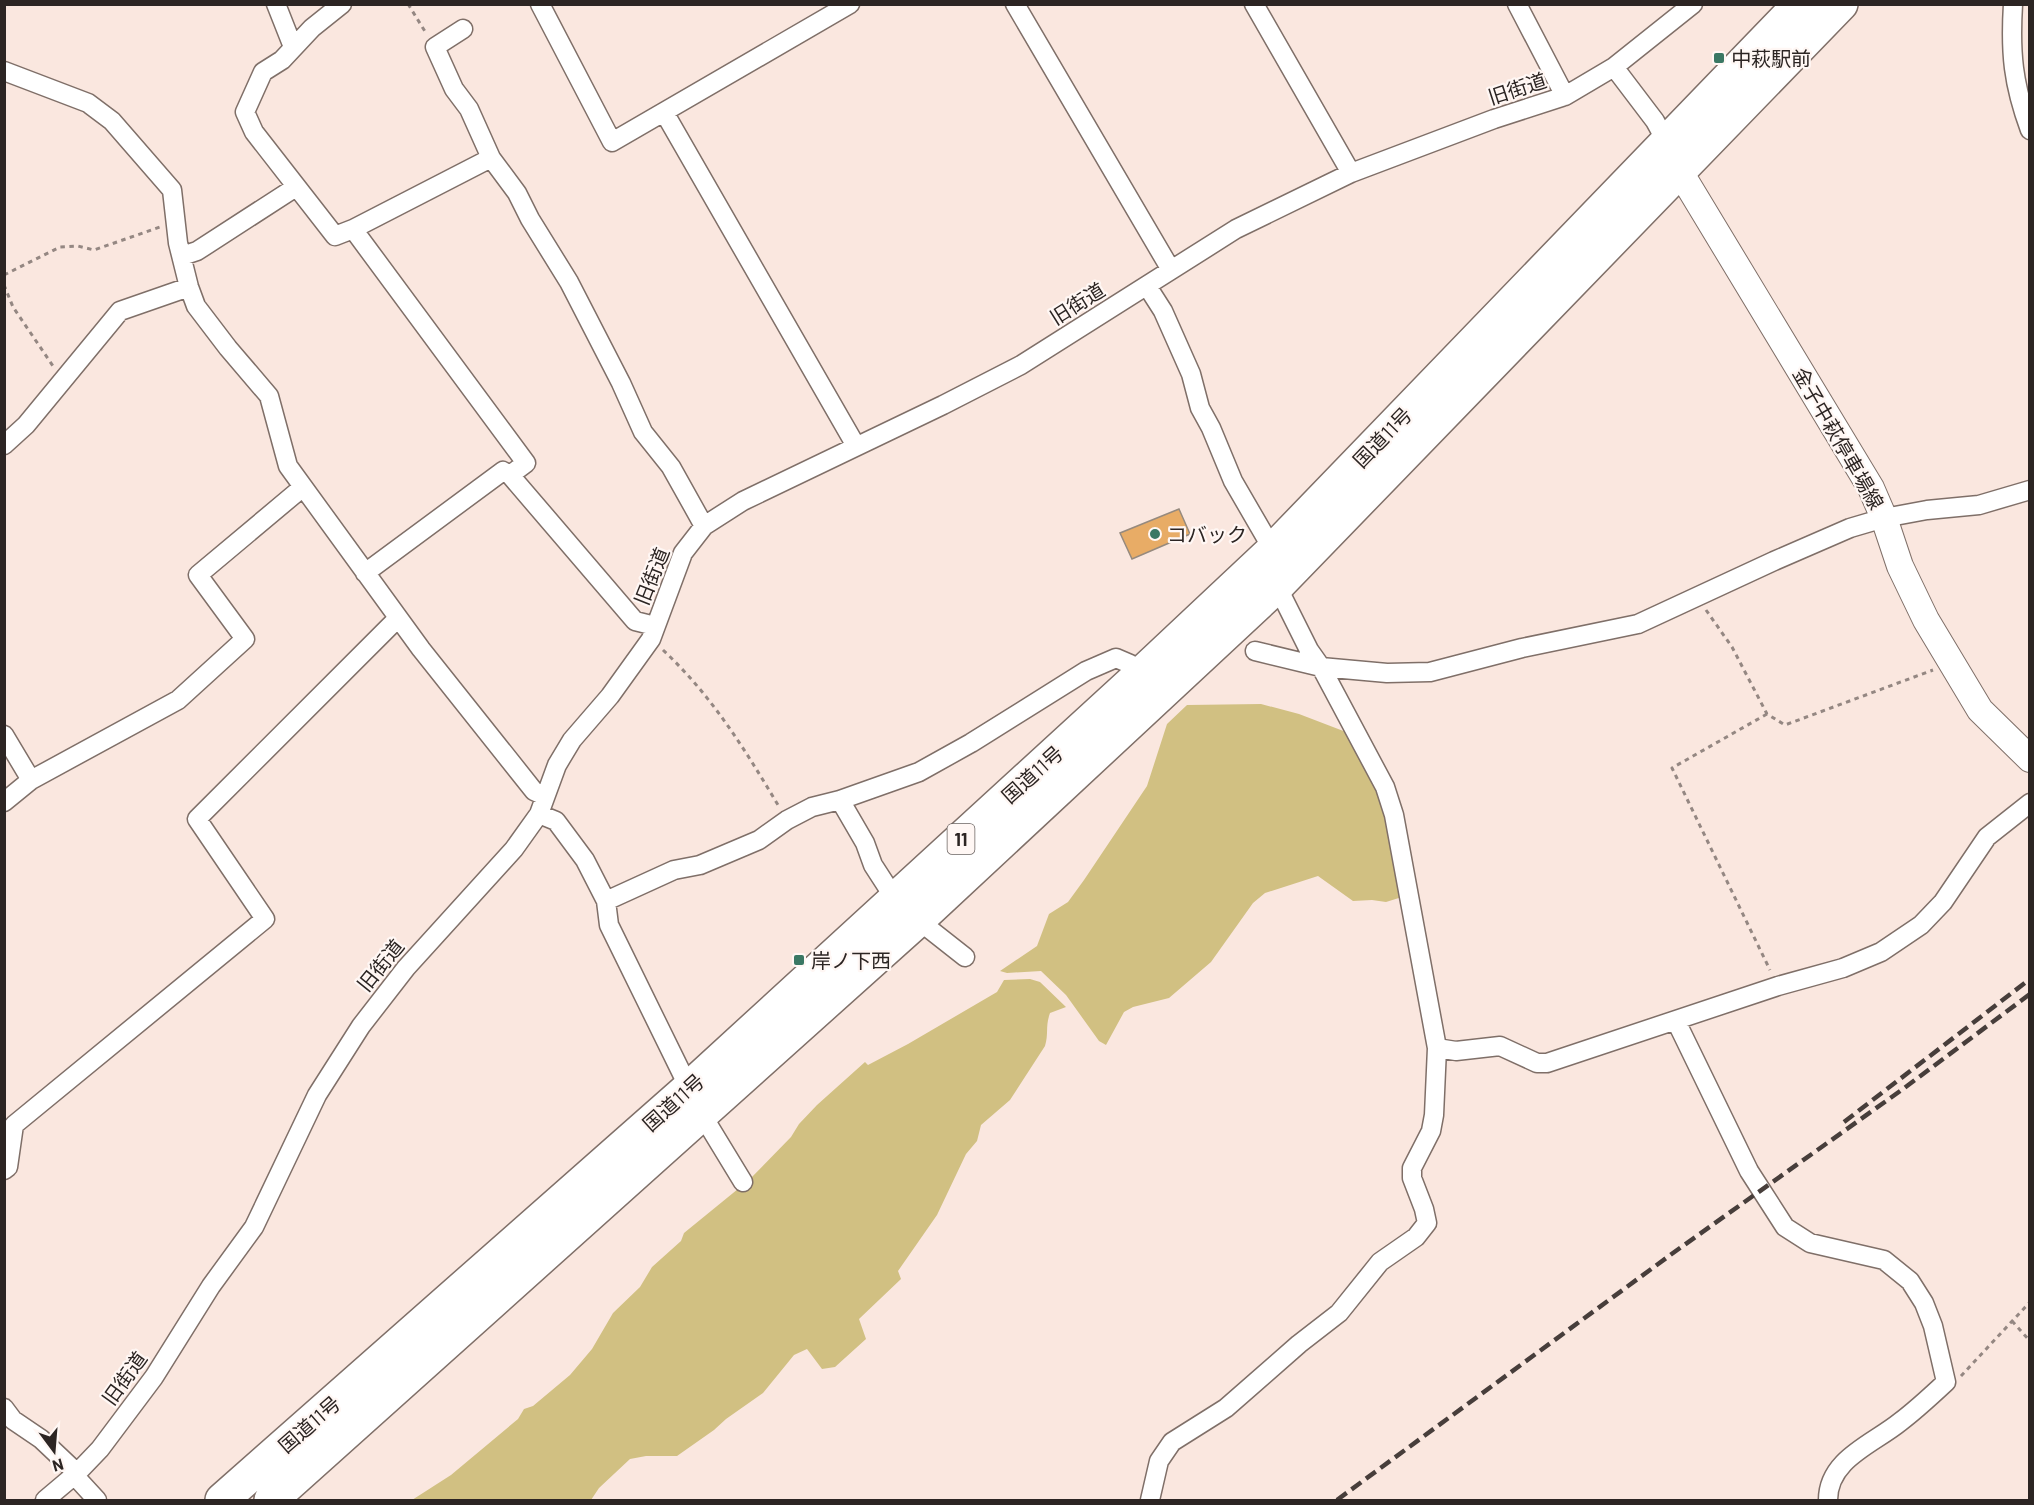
<svg xmlns="http://www.w3.org/2000/svg" width="2034" height="1505" viewBox="0 0 2034 1505" font-family="Barlow,'Noto Sans JP',sans-serif">
  <style>
    .green { fill: #d1c082 }
    .building { fill: #e8ac66; stroke: #968a7e; stroke-width: 1.5 }
    .lines { fill: none; stroke-linecap: round; stroke-linejoin: round }
    .street-casing { stroke: #7f6f68; stroke-width: 21 }
    .secondary-casing { stroke: #7f6f68; stroke-width: 28 }
    .highway-casing { stroke: #7f6f68; stroke-width: 36 }
    .path { stroke: #948782; stroke-width: 3; stroke-dasharray: 4.5 4.5; stroke-linecap: butt }
    .street { stroke: #fff; stroke-width: 18 }
    .secondary { stroke: #fff; stroke-width: 26 }
    .highway { stroke: #fff; stroke-width: 33 }
    .rail { stroke: #473e3b; stroke-width: 4.5; stroke-dasharray: 12 6; stroke-linecap: butt }
    .poi-dot { fill: #3a7864; stroke: #fff7f4; stroke-width: 2 }
    .labels { text-anchor: middle; dominant-baseline: central; stroke-width: 4.5; stroke-linejoin: round; paint-order: stroke }
    .shield { fill: #fff7f4; stroke: #6b6462; stroke-width: 1.5 }
    .shield-label { font-size: 18px; font-weight: bold; fill: #2c2523 }
    .poi-label { font-size: 20px; fill: #2c2523; stroke: #fff7f4; text-anchor: start }
    .street-label { font-size: 20px; fill: #2c2523; stroke: #fff7f4 }
  </style>
  <rect width="100%" height="100%" fill="#fae7df"/>
  <path class="green" d="M 1261,704 L 1299,714 L 1346,732 L 1385,809 L 1402,897 L 1386,902 L 1372,900 L 1353,901 L 1318,876 L 1265,893 L 1253,903 L 1211,962 L 1169,998 L 1133,1007 L 1124,1012 L 1106,1045 L 1099,1041 L 1066,995 L 1041,971 L 1007,973 L 1000,971 L 1037,946 L 1049,914 L 1068,902 L 1084,880 L 1147,786 L 1167,724 L 1187,705 Z
    M 1030,979 L 1040,982 L 1066,1007 L 1050,1013 C 1045,1027 1049,1033 1045,1046 L 1010,1100 L 981,1125 L 977,1141 L 966,1154 L 937,1215 L 898,1271 L 901,1279 L 859,1319 L 866,1339 L 835,1367 L 822,1369 L 807,1349 L 794,1355 L 763,1393 L 726,1419 L 714,1430 L 677,1456 L 646,1456 L 630,1459 L 599,1488 L 591,1500 L 412,1500 L 451,1475 L 518,1419 L 524,1409 L 533,1406 L 570,1375 L 592,1349 L 613,1313 L 640,1287 L 652,1267 L 681,1241 L 684,1233 L 749,1180 L 791,1137 L 799,1124 L 817,1105 L 865,1062 L 868,1065 L 908,1044 L 997,992 L 1004,980 Z"/>
  <path class="building" d="M 1179,509 L 1190,534 L 1132,559 L 1120,533 Z"/>
  <g class="lines">
    <defs>
      <path id="street" d="M 276,4 L 293,47
        M 342,4 L 312,28 L 282,60 L 263,72 L 245,112 L 254,132 L 335,236 L 353,229
        M 540,4 L 612,142 L 850,4
        M 1015,4 L 1171,270
        M 1254,4 L 1351,173
        M 1517,4 L 1565,96
        M 2013,4 C 2010,53 2013,84 2030,130
        M 463,29 L 435,47 L 454,89 L 469,109 L 491,158 L 517,193 L 530,219 L 569,282 L 621,383 L 643,432 L 671,467 L 704,526
        M 1614,67 L 1655,121 L 1667,143
        M 4,71 L 88,103 L 112,121 L 172,190 L 178,243 L 189,287 L 196,306 L 228,348 L 269,396 L 288,466 L 421,649 L 534,791 L 545,796
        M 664,112 L 856,446
        M 491,158 L 353,229 L 526,463 L 510,475 L 635,621 L 655,626
        M 182,256 L 197,251 L 296,187
        M 1147,286 L 1163,311 L 1191,374 L 1200,408 L 1211,428 L 1233,481 L 1273,550 L 1277,586 L 1309,650 L 1321,667 L 1385,787 L 1394,815 L 1437,1048 L 1434,1115 L 1431,1131 L 1412,1168 L 1412,1178 L 1424,1209 L 1427,1223 L 1416,1237 L 1380,1262 L 1339,1313 L 1299,1344 L 1226,1408 L 1172,1442 L 1159,1461 L 1150,1500
        M 4,445 L 26,425 L 120,311 L 189,287
        M 365,573 L 503,471 L 510,475
        M 1255,651 L 1321,667 L 1387,673 L 1430,672 L 1522,648 L 1638,624 L 1774,561 L 1850,528 L 1884,518 L 1927,510 L 1979,505 L 2030,490
        M 4,735 L 31,780 L 4,802
        M 31,780 L 178,700 L 245,639 L 198,575 L 303,487
        M 840,800 L 865,843 L 873,865 L 895,899
        M 539,814 L 556,821 L 585,860 L 606,901 L 609,925 L 689,1088 L 701,1113 L 743,1182
        M 606,901 L 674,870 L 700,865 L 759,840 L 787,820 L 812,807 L 840,800 L 919,772 L 971,743 L 1086,671 L 1116,658 L 1130,664 L 1140,675
        M 918,920 L 965,957
        M 1676,1021 L 1749,1171 L 1785,1227 L 1810,1243 L 1884,1260 L 1910,1281 L 1924,1303 L 1933,1326 L 1946,1382 C 1931,1396 1916,1410 1900,1422 C 1873,1444 1828,1459 1828,1500
        M 1437,1048 L 1456,1051 L 1500,1046 L 1537,1063 L 1547,1063 L 1778,986 L 1843,968 L 1881,952 L 1921,925 L 1943,902 L 1987,837 L 2030,803
        M 4,1170 L 8,1167 L 14,1125 L 265,919 L 197,819 L 398,618
        M 4,1408 L 13,1420 L 41,1439 L 77,1473
        M 74,1475 L 97,1500
        M 45,1500 L 77,1473 L 100,1449 L 154,1377 L 211,1286 L 254,1227 L 317,1095 L 361,1026 L 406,968 L 514,849 L 539,814 L 557,765 L 572,740 L 610,696 L 651,639 L 683,553 L 704,526 L 743,501 L 943,405 L 1021,365 L 1236,229 L 1351,173 L 1494,119 L 1565,96 L 1614,67 L 1693,4"/>
      <path id="secondary" d="M 1673,156 L 1680,172 L 1871,488 L 1884,518 L 1900,566 L 1926,620 L 1980,710 L 2030,759"/>
      <path id="highway" d="M 222,1500 L 689,1088 L 1140,675 L 1273,550 L 1800,4
        M 271,1500 L 918,920 L 1277,586 L 1841,4"/>
    </defs>
    <use href="#street" class="street-casing"/>
    <use href="#secondary" class="secondary-casing"/>
    <use href="#highway" class="highway-casing"/>
    <path class="path" d="M 408,4 L 426,33
      M 4,275 L 60,247 L 78,246 L 94,250 L 160,227
      M 4,285 L 13,307 L 53,366
      M 1706,610 L 1732,647 L 1767,714 L 1785,725 L 1933,670
      M 663,650 C 712,696 744,748 778,805
      M 1767,714 L 1672,768 L 1770,970
      M 2012,1321 L 2030,1341
      M 1961,1376 L 2030,1302"/>
    <use href="#street" class="street"/>
    <use href="#secondary" class="secondary"/>
    <use href="#highway" class="highway"/>
    <path class="rail" d="M 1844,1122 L 2030,979
      M 1337,1500 L 1673,1253 L 1903,1089 L 2030,994"/>
  </g>
  <g class="poi-dot">
    <rect x="1713" y="52" width="12" height="12" rx="3"/>
    <circle cx="1155" cy="534" r="6"/>
    <rect x="793" y="954" width="12" height="12" rx="3"/>
  </g>
  <g class="labels">
    <rect class="shield" x="947.5" y="824" width="27" height="30" rx="4.5"/>
    <g class="shield-label">
      <text x="961" y="839">11</text>
    </g>
    <g class="poi-label">
      <text x="1731" y="58">中萩駅前</text>
      <text x="1167" y="534">コバック</text>
      <text x="811" y="960">岸ノ下西</text>
    </g>
    <g class="street-label">
      <text transform="translate(1517 88) rotate(-18)">旧街道</text>
      <text transform="translate(1077 303) rotate(-32)">旧街道</text>
      <text transform="translate(1382 437) rotate(-46)">国道11号</text>
      <text transform="translate(1839 438) rotate(60)">金子中萩停車場線</text>
      <text transform="translate(651 576) rotate(-68)">旧街道</text>
      <text transform="translate(1032 774) rotate(-42)">国道11号</text>
      <text transform="translate(380 965) rotate(-51)">旧街道</text>
      <text transform="translate(673 1102) rotate(-42)">国道11号</text>
      <text transform="translate(124 1378) rotate(-54)">旧街道</text>
      <text transform="translate(309 1424) rotate(-41)">国道11号</text>
    </g>
  </g>
  <rect width="2034" height="1505" fill="none" stroke="#2c2523" stroke-width="12"/>
  <g transform="translate(54 1451) rotate(164)" stroke="#fff7f4" stroke-width="4.5" paint-order="stroke">
  <path d="M0-4.5L10 22L0 15L-10 22Z" fill="#2c2523"/>
  <text y="-9" font-size="16" font-weight="bold" text-anchor="middle" fill="#2c2523">N</text>
  </g>
</svg>
